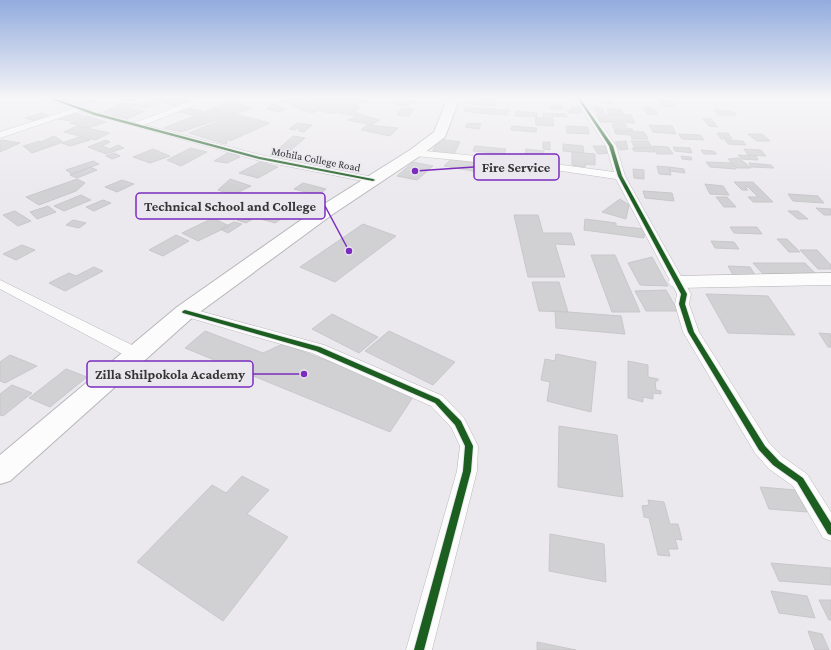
<svg xmlns="http://www.w3.org/2000/svg" width="831" height="650" viewBox="0 0 831 650" font-family="'Crimson Pro',serif">
  <style>
    .building { fill: #d1d0d3; stroke: #c8c7c9 }
    .lines { fill: none; stroke-linecap: round; stroke-linejoin: round }
    .street-casing { stroke: #b7b6b9; stroke-width: 1 }
    .secondary-casing { stroke: #b7b6b9; stroke-width: 1 }
    .highway-casing { stroke: #b7b6b9; stroke-width: 2 }
    .street { fill: #fcfcfc; fill-rule: evenodd }
    .secondary { fill: #fcfcfc; fill-rule: evenodd }
    .highway { fill: #fcfcfc; fill-rule: evenodd }
    .cycleway-casing { stroke: #eae8ee; stroke-width: 2 }
    .cycleway { fill: #1b5e20; fill-rule: evenodd }
    .labels { text-anchor: middle; dominant-baseline: central; stroke-width: 3; stroke-linejoin: round; paint-order: stroke }
    .far-street-label { font-size: 11px; fill: #353537; stroke: #eae8ee }
    .leader { fill: none; stroke: #7b2cbf; stroke-width: 1.5 }
    .callout-dot { fill: #7b2cbf; stroke: #eae8ee; stroke-width: 1.5 }
    .callout { fill: #eae8ee; stroke: #7b2cbf; stroke-width: 1.5 }
    .callout-label { font-size: 14px; text-anchor: middle; font-weight: bold; fill: #353537 }
  </style>
  <rect width="100%" height="100%" fill="#ebe9ed"/>
  <path class="building" d="M 126,97 L 142,97 L 130,101 L 122,98 Z
    M 157,97 L 168,98 L 145,108 L 137,106 Z
    M 177,97 L 198,97 L 176,106 L 162,102 Z
    M 292,97 L 320,97 L 298,107 L 280,101 Z
    M 324,97 L 333,100 L 313,113 L 295,108 Z
    M 331,97 L 359,97 L 367,101 L 333,114 L 318,110 L 338,101 Z
    M 475,97 L 497,97 L 494,106 L 464,103 L 467,98 L 474,99 Z
    M 402,98 L 405,101 L 418,102 L 403,106 L 390,102 Z
    M 85,99 L 96,101 L 77,107 L 71,103 Z
    M 599,100 L 611,100 L 612,104 L 600,103 Z
    M 659,100 L 672,100 L 676,107 L 663,106 Z
    M 232,101 L 252,108 L 181,132 L 164,128 Z
    M 124,103 L 138,105 L 112,115 L 103,112 Z
    M 274,104 L 287,109 L 279,112 L 266,109 Z
    M 355,106 L 360,107 L 354,112 L 361,114 L 358,116 L 340,113 Z
    M 549,106 L 562,106 L 564,109 L 551,109 Z
    M 466,107 L 481,109 L 479,113 L 464,111 Z
    M 570,107 L 580,107 L 581,113 L 568,113 L 567,110 L 571,111 Z
    M 594,107 L 603,108 L 604,113 L 595,112 Z
    M 643,107 L 654,108 L 657,115 L 647,114 Z
    M 187,108 L 203,111 L 193,115 L 178,112 Z
    M 402,108 L 414,109 L 409,116 L 397,115 Z
    M 482,108 L 509,110 L 507,115 L 479,113 Z
    M 606,108 L 621,109 L 624,114 L 608,113 Z
    M 131,109 L 145,111 L 127,119 L 113,116 Z
    M 714,110 L 733,111 L 737,115 L 718,115 Z
    M 516,111 L 537,113 L 537,117 L 515,116 Z
    M 42,113 L 51,117 L 36,121 L 25,118 Z
    M 73,113 L 83,116 L 70,121 L 57,119 Z
    M 543,113 L 566,114 L 567,117 L 552,116 L 554,126 L 536,125 L 535,117 L 544,118 Z
    M 236,114 L 270,123 L 230,141 L 226,139 L 227,143 L 225,144 L 189,133 Z
    M 597,114 L 631,115 L 635,123 L 600,122 Z
    M 362,115 L 380,120 L 372,125 L 347,120 Z
    M 87,116 L 106,122 L 88,128 L 70,123 Z
    M 702,118 L 711,119 L 718,127 L 709,126 Z
    M 297,123 L 312,125 L 304,132 L 299,131 L 299,127 L 295,130 L 289,129 Z
    M 468,123 L 481,124 L 479,129 L 465,127 Z
    M 612,124 L 625,124 L 628,129 L 632,129 L 633,131 L 615,131 Z
    M 367,125 L 398,128 L 390,136 L 361,130 Z
    M 649,125 L 672,126 L 676,134 L 653,132 Z
    M 77,126 L 110,133 L 95,140 L 64,132 Z
    M 512,126 L 537,128 L 536,132 L 511,130 Z
    M 566,126 L 588,127 L 589,134 L 567,133 Z
    M 614,131 L 644,132 L 648,139 L 632,139 L 631,135 L 616,134 Z
    M 717,133 L 728,133 L 732,139 L 721,139 Z
    M 679,134 L 700,135 L 704,140 L 682,139 Z
    M 748,134 L 762,134 L 770,141 L 757,141 Z
    M 54,136 L 63,142 L 32,153 L 23,146 L 40,141 L 41,142 Z
    M 293,136 L 305,138 L 286,154 L 274,153 Z
    M 79,137 L 90,140 L 70,146 L 62,143 Z
    M 439,139 L 460,142 L 454,154 L 432,152 Z
    M 2,140 L 20,143 L 0,152 L 0,141 Z
    M 106,140 L 110,142 L 102,146 L 110,149 L 118,145 L 124,148 L 106,154 L 88,147 Z
    M 725,140 L 743,141 L 746,145 L 728,144 Z
    M 626,141 L 628,149 L 620,150 L 615,142 Z
    M 631,141 L 648,141 L 653,148 L 635,148 Z
    M 543,142 L 550,142 L 550,150 L 543,149 Z
    M 563,144 L 583,146 L 584,153 L 563,151 Z
    M 475,146 L 506,149 L 504,154 L 473,151 Z
    M 593,146 L 605,146 L 610,153 L 598,154 Z
    M 653,146 L 668,147 L 673,154 L 657,154 Z
    M 673,147 L 690,148 L 692,153 L 675,151 Z
    M 191,148 L 207,152 L 181,166 L 167,160 Z
    M 632,148 L 653,148 L 655,152 L 634,151 Z
    M 153,149 L 170,156 L 150,163 L 133,157 Z
    M 526,149 L 544,151 L 543,164 L 524,162 Z
    M 744,149 L 761,150 L 766,156 L 748,155 Z
    M 701,150 L 713,151 L 717,154 L 704,154 Z
    M 229,152 L 240,157 L 227,163 L 214,161 Z
    M 572,152 L 595,154 L 595,165 L 585,164 L 585,167 L 572,165 Z
    M 114,153 L 120,156 L 112,159 L 106,156 Z
    M 738,155 L 756,156 L 758,160 L 742,159 Z
    M 681,156 L 691,157 L 692,160 L 682,159 Z
    M 739,158 L 751,168 L 737,168 L 728,159 Z
    M 451,159 L 496,167 L 490,174 L 444,166 Z
    M 93,161 L 99,164 L 72,174 L 66,170 Z
    M 260,162 L 278,167 L 258,178 L 239,173 Z
    M 413,162 L 433,166 L 417,180 L 397,176 Z
    M 706,162 L 732,163 L 736,169 L 710,167 Z
    M 749,163 L 771,165 L 774,168 L 751,167 Z
    M 657,166 L 669,167 L 671,175 L 659,174 Z
    M 90,167 L 97,170 L 77,178 L 70,175 Z
    M 669,167 L 684,169 L 685,173 L 670,171 Z
    M 633,169 L 644,170 L 644,179 L 634,178 Z
    M 77,179 L 85,183 L 76,191 L 39,205 L 26,197 Z
    M 230,179 L 251,186 L 233,195 L 218,190 Z
    M 122,180 L 134,184 L 117,192 L 105,187 Z
    M 734,182 L 753,182 L 773,202 L 753,202 L 748,197 L 758,197 L 748,187 L 745,187 L 748,190 L 742,190 Z
    M 303,183 L 326,189 L 318,195 L 294,189 Z
    M 705,184 L 723,186 L 729,195 L 710,194 Z
    M 643,191 L 672,193 L 674,201 L 645,198 Z
    M 213,193 L 226,199 L 212,206 L 199,200 Z
    M 788,194 L 818,196 L 824,203 L 793,201 Z
    M 81,195 L 91,200 L 64,211 L 54,206 Z
    M 716,197 L 727,197 L 736,207 L 724,207 Z
    M 620,199 L 629,205 L 626,219 L 602,212 Z
    M 103,200 L 111,203 L 94,211 L 86,207 Z
    M 48,206 L 56,212 L 37,219 L 30,212 Z
    M 260,207 L 268,210 L 246,223 L 237,220 Z
    M 816,208 L 831,209 L 831,215 L 824,215 Z
    M 15,211 L 31,221 L 18,226 L 3,215 Z
    M 272,211 L 287,215 L 275,223 L 261,219 Z
    M 788,211 L 798,211 L 808,219 L 798,219 Z
    M 514,215 L 538,215 L 543,233 L 571,233 L 575,245 L 555,244 L 565,277 L 528,277 Z
    M 213,218 L 229,226 L 198,241 L 182,233 Z
    M 585,219 L 616,223 L 616,226 L 645,229 L 644,238 L 584,230 Z
    M 73,220 L 86,223 L 79,228 L 66,225 Z
    M 234,222 L 242,224 L 228,233 L 220,229 Z
    M 363,224 L 396,236 L 335,282 L 300,267 Z
    M 730,227 L 757,227 L 762,234 L 734,233 Z
    M 176,235 L 189,241 L 163,256 L 149,250 Z
    M 777,239 L 787,239 L 800,252 L 789,252 Z
    M 711,241 L 734,242 L 739,249 L 715,248 Z
    M 22,245 L 35,250 L 16,260 L 3,254 Z
    M 800,250 L 817,250 L 831,265 L 831,269 L 818,269 Z
    M 591,255 L 615,255 L 640,312 L 612,312 Z
    M 652,257 L 668,286 L 640,285 L 628,263 Z
    M 753,263 L 805,263 L 816,274 L 763,274 Z
    M 728,266 L 750,267 L 757,278 L 734,277 Z
    M 94,267 L 103,271 L 65,291 L 49,283 L 69,273 L 76,276 Z
    M 532,282 L 559,282 L 568,312 L 539,311 Z
    M 666,290 L 678,311 L 646,311 L 635,291 Z
    M 706,294 L 768,296 L 795,335 L 728,333 Z
    M 555,311 L 621,316 L 625,334 L 556,328 Z
    M 332,314 L 378,337 L 359,353 L 312,329 Z
    M 205,331 L 263,353 L 283,344 L 415,394 L 390,432 L 185,348 Z
    M 389,331 L 455,362 L 433,385 L 365,351 Z
    M 819,333 L 831,334 L 831,347 L 828,347 Z
    M 556,354 L 596,362 L 591,412 L 547,401 L 550,382 L 541,380 L 545,359 L 555,361 Z
    M 10,355 L 37,366 L 5,383 L 0,381 L 0,362 Z
    M 628,361 L 648,365 L 648,377 L 658,379 L 658,381 L 655,381 L 656,390 L 661,391 L 661,394 L 653,393 L 653,399 L 643,397 L 643,402 L 628,398 Z
    M 66,369 L 87,377 L 50,407 L 29,398 Z
    M 12,385 L 32,393 L 3,416 L 0,415 L 0,394 Z
    M 559,426 L 617,435 L 623,497 L 558,487 Z
    M 242,476 L 269,490 L 247,514 L 288,537 L 223,621 L 137,562 L 212,485 L 226,493 Z
    M 760,487 L 796,490 L 807,512 L 769,509 Z
    M 648,500 L 664,502 L 670,524 L 678,524 L 682,540 L 675,539 L 678,549 L 668,549 L 670,556 L 658,555 L 649,518 L 644,517 L 642,506 L 649,505 Z
    M 550,534 L 604,544 L 606,582 L 549,571 Z
    M 771,563 L 831,568 L 831,585 L 779,581 Z
    M 771,591 L 807,596 L 815,618 L 779,613 Z
    M 819,600 L 831,600 L 831,620 L 829,620 Z
    M 808,631 L 822,634 L 829,650 L 815,650 Z
    M 537,642 L 576,650 L 537,650 Z"/>
  <g class="lines">
    <defs>
      <path id="street" d="M 43,97 C 70,96 105,120 134,122 C 141,122 189,101 199,97 L 210,97 L 209,99 L 144,125 L 261,155 L 373,177 L 378,180 L 373,183 L 260,161 L 80,111 L 0,138 L 0,132 L 72,109 Z
        M 574,97 L 582,97 L 616,146 L 625,176 L 691,294 L 689,304 L 699,332 L 769,443 L 783,457 L 807,474 L 831,512 L 831,541 L 823,538 L 793,486 L 769,469 L 755,453 L 683,332 L 675,304 L 677,294 L 616,179 L 548,169 L 415,156 L 410,153 L 415,150 L 548,163 L 614,172 L 606,146 Z
        M 0,280 L 142,350 L 144,354 L 142,358 L 136,359 L 130,358 L 0,289 Z
        M 185,307 L 324,345 L 443,396 L 464,418 L 478,446 L 477,471 L 432,650 L 406,650 L 457,471 L 460,446 L 451,427 L 431,406 L 312,353 L 180,315 L 178,312 L 180,309 Z"/>
      <path id="secondary" d="M 831,273 L 831,285 L 678,288 L 671,286 L 668,282 L 671,278 L 678,276 Z"/>
      <path id="highway" d="M 448,97 L 460,97 L 445,137 L 420,156 L 333,214 L 193,317 L 10,481 L 0,484 L 0,455 L 177,307 L 321,206 L 410,150 L 434,132 Z"/>
    </defs>
    <use href="#street" class="street-casing"/>
    <use href="#secondary" class="secondary-casing"/>
    <use href="#highway" class="highway-casing"/>
    <use href="#street" class="street"/>
    <use href="#secondary" class="secondary"/>
    <use href="#highway" class="highway"/>
    <defs>
      <path id="cycleway" d="M 46,97 L 50,97 L 96,113 L 260,157 L 373,179 L 375,180 L 373,181 L 259,159 L 94,115 Z
        M 577,97 L 579,97 L 613,146 L 622,176 L 687,294 L 685,304 L 694,332 L 765,446 L 779,461 L 803,478 L 831,523 L 831,535 L 828,534 L 797,482 L 773,465 L 759,450 L 688,332 L 679,304 L 681,294 L 618,176 L 609,146 Z
        M 185,310 L 320,347 L 439,399 L 461,421 L 473,446 L 471,471 L 424,650 L 414,650 L 463,471 L 465,446 L 455,425 L 435,403 L 316,351 L 183,313 L 182,312 L 183,311 Z"/>
    </defs>
    <use href="#cycleway" class="cycleway-casing"/>
    <use href="#cycleway" class="cycleway"/>
  </g>
  <linearGradient id="sky" x2="0" y2="1"><stop stop-color="#92acde"/><stop offset="0.52" stop-color="#f6f5f7"/><stop offset="1" stop-color="#f6f5f7" stop-opacity="0"/></linearGradient>
  <rect width="831" height="188" fill="url(#sky)"/>
  <g class="labels">
    <g class="far-street-label">
      <text transform="translate(316 159) rotate(11)">Mohila College Road</text>
    </g>
  </g>
  <path class="leader" d="M415 171L474 167M349 251L325 206M304 374L253 374"/>
  <g class="callout-dot">
    <circle cx="415" cy="171" r="4"/>
    <circle cx="349" cy="251" r="4"/>
    <circle cx="304" cy="374" r="4"/>
  </g>
  <g class="callout">
    <rect x="474" y="154" width="85" height="26" rx="4"/>
    <rect x="136" y="193" width="189" height="26" rx="4"/>
    <rect x="87" y="361" width="166" height="26" rx="4"/>
  </g>
  <g class="callout-label">
    <text x="516" y="172">Fire Service</text>
    <text x="230" y="211">Technical School and College</text>
    <text x="170" y="379">Zilla Shilpokola Academy</text>
  </g>
</svg>
